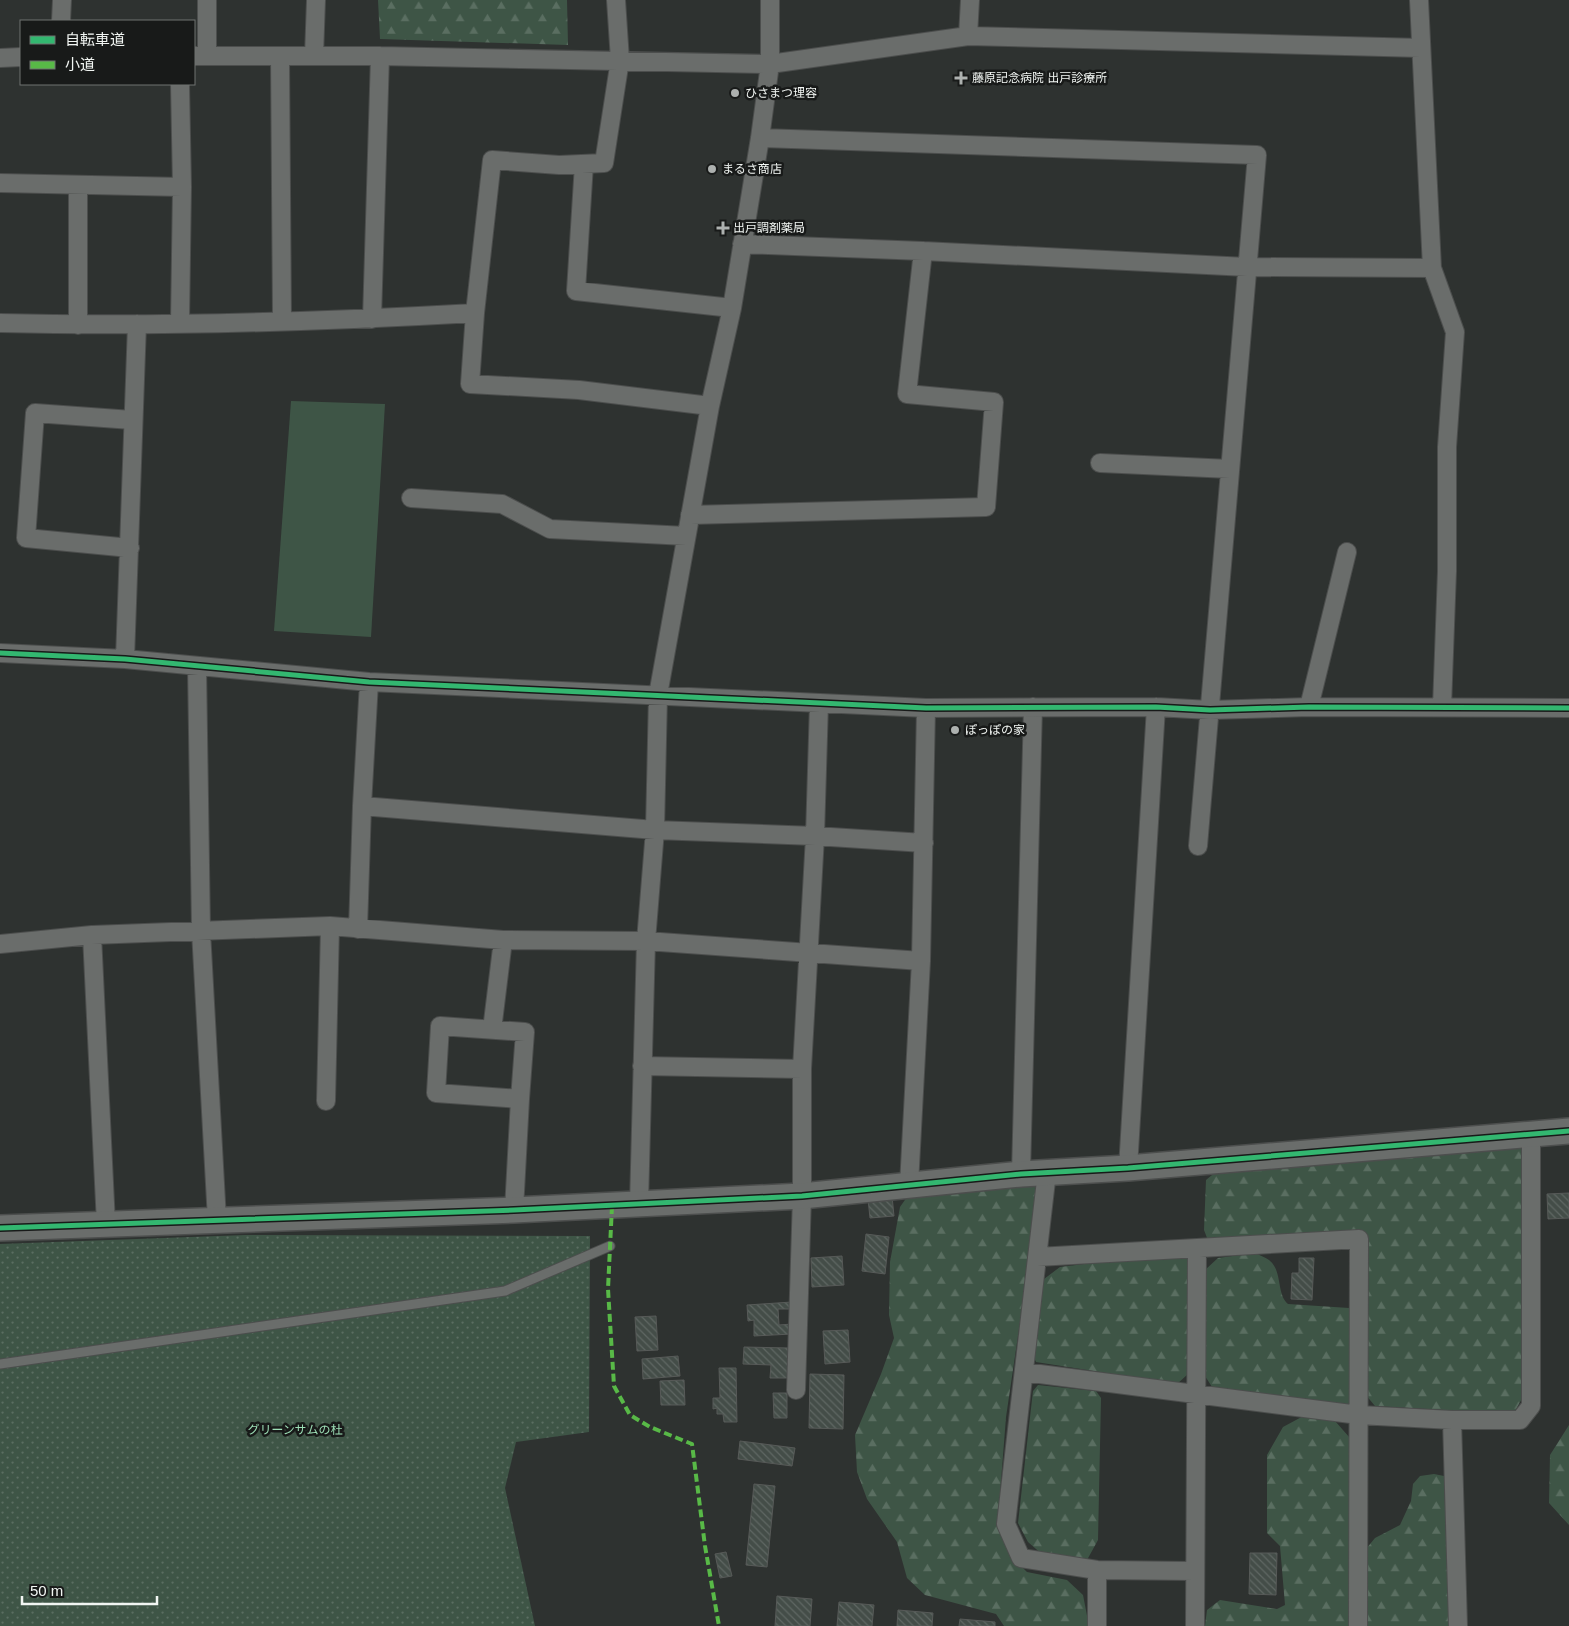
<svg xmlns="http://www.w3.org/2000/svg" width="1569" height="1626" viewBox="0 0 1569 1626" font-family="Helvetica,'Noto Sans JP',sans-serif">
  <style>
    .grass { fill: url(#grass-dots) }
    .forest { fill: url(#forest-firs) }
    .pitch { fill: #3e5546 }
    .building { fill: url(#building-back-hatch); stroke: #575a58 }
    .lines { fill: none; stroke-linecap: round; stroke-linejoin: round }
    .lane-casing { stroke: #4c4e4d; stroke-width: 11 }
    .street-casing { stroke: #4c4e4d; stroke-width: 20 }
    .secondary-casing { stroke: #4c4e4d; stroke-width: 28 }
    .lane { stroke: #6a6d6b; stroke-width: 9 }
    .street { stroke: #6a6d6b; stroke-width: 18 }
    .secondary { stroke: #6a6d6b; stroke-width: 25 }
    .quiet { stroke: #58b947; stroke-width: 4; stroke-dasharray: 8 4; stroke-linecap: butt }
    .cycleway-casing { stroke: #181a19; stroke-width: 8 }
    .cycleway { stroke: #33b770; stroke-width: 5 }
    .poi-dot { fill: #adb1af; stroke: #181a19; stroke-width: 2 }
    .labels { text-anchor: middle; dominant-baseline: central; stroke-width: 5; stroke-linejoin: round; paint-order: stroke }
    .poi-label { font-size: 12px; fill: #f2f6f3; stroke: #181a19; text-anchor: start }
    .park-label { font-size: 12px; fill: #9ddfb6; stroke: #181a19 }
  </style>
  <defs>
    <pattern id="grass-dots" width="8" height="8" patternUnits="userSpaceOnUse" patternTransform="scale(1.25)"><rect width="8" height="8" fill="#3e5546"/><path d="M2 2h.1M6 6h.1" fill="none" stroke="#5a6e61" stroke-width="1.8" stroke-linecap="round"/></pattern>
    <pattern id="forest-firs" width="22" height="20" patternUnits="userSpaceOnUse" patternTransform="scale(1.25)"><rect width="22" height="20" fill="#3e5546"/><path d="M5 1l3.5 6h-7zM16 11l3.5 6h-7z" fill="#5a6e61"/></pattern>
    <pattern id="building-back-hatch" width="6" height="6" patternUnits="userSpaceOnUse" patternTransform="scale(1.25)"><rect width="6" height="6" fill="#444d48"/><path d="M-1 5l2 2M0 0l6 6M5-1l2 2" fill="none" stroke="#5f6763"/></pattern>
  </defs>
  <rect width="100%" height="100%" fill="#2e3230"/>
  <path class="grass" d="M 246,1235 L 590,1236 L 589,1432 L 516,1442 L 505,1488 L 535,1626 L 0,1626 L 0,1244 Z"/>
  <path class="forest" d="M 378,0 L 567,0 L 568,45 L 380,39 Z
    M 1516,1147 L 1524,1150 L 1524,1395 L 1515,1411 L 1497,1413 L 1375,1406 L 1365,1394 L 1366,1242 L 1209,1243 L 1204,1230 L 1206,1180 L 1218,1170 Z
    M 1034,1182 L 1040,1187 L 1006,1417 L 1000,1494 L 1002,1530 L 1013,1558 L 1027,1572 L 1067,1580 L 1083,1595 L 1089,1626 L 1004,1626 L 996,1614 L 925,1595 L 907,1578 L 897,1542 L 867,1499 L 857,1472 L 855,1435 L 881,1374 L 894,1338 L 889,1315 L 890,1262 L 900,1207 L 907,1197 Z
    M 1181,1252 L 1187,1255 L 1188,1374 L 1177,1384 L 1036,1362 L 1031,1351 L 1044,1279 L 1060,1267 Z
    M 1255,1253 C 1259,1255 1265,1257 1269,1260 C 1283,1271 1276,1294 1288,1304 L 1349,1308 L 1352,1313 L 1352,1398 L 1346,1408 L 1214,1390 L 1205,1376 L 1205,1270 L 1218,1258 Z
    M 1038,1385 L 1096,1391 L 1101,1398 L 1098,1540 L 1087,1560 L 1044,1556 L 1028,1542 L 1018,1523 L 1033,1391 Z
    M 1309,1413 L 1335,1421 L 1350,1438 L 1350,1626 L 1205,1626 L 1207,1610 L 1220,1600 L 1277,1609 L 1285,1605 L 1280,1546 L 1267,1533 L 1267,1455 L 1283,1427 Z
    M 1569,1425 L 1569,1525 L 1549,1503 L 1550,1455 Z
    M 1434,1474 L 1444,1476 L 1449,1626 L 1365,1626 L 1366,1549 L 1375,1538 L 1400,1525 L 1411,1501 L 1413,1484 L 1420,1476 Z"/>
  <path class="pitch" d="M 291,401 L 385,404 L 371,637 L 274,631 Z"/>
  <path class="building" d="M 1569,1193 L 1569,1218 L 1548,1219 L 1547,1194 Z
    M 892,1196 L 894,1216 L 870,1218 L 868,1199 Z
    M 866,1234 L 889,1237 L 885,1274 L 862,1271 Z
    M 842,1256 L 844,1285 L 812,1287 L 811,1258 Z
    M 1299,1258 L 1314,1258 L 1312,1300 L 1291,1299 L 1292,1273 L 1299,1273 Z
    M 792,1302 L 792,1309 L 778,1309 L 779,1325 L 792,1324 L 792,1334 L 754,1336 L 754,1320 L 748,1321 L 747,1305 Z
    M 656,1316 L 658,1350 L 637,1351 L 635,1317 Z
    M 848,1330 L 850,1362 L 825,1364 L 823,1331 Z
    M 744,1347 L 789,1348 L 788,1378 L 770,1378 L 771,1365 L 743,1364 Z
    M 678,1356 L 680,1376 L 643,1379 L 642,1359 Z
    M 719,1368 L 736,1368 L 737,1422 L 724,1422 L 723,1414 L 717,1414 L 717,1408 L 713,1409 L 713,1398 L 720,1398 Z
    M 810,1374 L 844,1375 L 843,1429 L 809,1428 Z
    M 684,1380 L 685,1405 L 661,1405 L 660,1381 Z
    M 773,1393 L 787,1393 L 787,1418 L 774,1418 Z
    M 740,1441 L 795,1448 L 792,1466 L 738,1459 Z
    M 754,1484 L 775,1486 L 767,1567 L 746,1565 Z
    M 726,1552 L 732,1576 L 720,1578 L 715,1554 Z
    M 1250,1553 L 1277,1553 L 1276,1595 L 1249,1594 Z
    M 777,1596 L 812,1599 L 810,1626 L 775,1626 Z
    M 839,1602 L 874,1605 L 872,1626 L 837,1626 Z
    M 898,1610 L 933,1613 L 932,1626 L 897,1626 Z
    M 960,1619 L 995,1622 L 995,1626 L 959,1626 Z"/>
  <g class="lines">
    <defs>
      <path id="lane" d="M 0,1364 L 505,1291 L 610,1246"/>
      <path id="street" d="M 616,0 L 620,60 L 604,163 L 559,165 L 492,160 L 475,313 L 470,384 L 579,390 L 710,406
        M 1419,0 L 1432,268 L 1455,332 L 1447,447 L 1447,571 L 1442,707
        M 61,21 L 62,0
        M 968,36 L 970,0
        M 194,56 L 380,56 L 770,64 L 968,36 L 1421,48
        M 207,56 L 207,0
        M 280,56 L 282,321
        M 314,56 L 316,0
        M 0,58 L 21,57
        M 180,84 L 182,187 L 180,323
        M 760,138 L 1257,155 L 1198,846
        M 584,164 L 576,291 L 732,308
        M 0,183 L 182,187
        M 742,244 L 923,251 L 1247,267 L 1432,268
        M 372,319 L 380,56
        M 0,323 C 158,327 317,322 475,313
        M 78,325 L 78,185
        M 1100,463 L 1230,469
        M 411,498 L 502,504 L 550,529 L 686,536
        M 690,515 L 986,507 L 994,402 L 907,394 L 923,251
        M 130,548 L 26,538 L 35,413 L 132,420
        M 0,653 L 125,659 L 369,682 L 926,708 L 1156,707 L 1210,710 L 1309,707 L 1569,708
        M 125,659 L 137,324
        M 197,666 L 201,931 L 217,1220
        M 1309,707 L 1347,552
        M 362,806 L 655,830 L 815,836 L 924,843
        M 358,929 L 362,806 L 369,682
        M 92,935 L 106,1224
        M 0,944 L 92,935 L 330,926 L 503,940 L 646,941 L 921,961
        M 440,1026 L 525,1032 L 520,1099 L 436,1093 Z
        M 492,1030 L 503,940
        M 642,1066 L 802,1069
        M 326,1101 L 330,926
        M 1128,1168 L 1156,707
        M 1047,1172 L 1006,1524 L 1021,1558 L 1097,1570 L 1195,1571
        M 1021,1174 L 1033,707
        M 909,1185 L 921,961 L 926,708
        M 639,1204 L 646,941 L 655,830 L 658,695 L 710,406 L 732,308 L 760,138 L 770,64 L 770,0
        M 514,1210 L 520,1099
        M 1037,1257 L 1359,1239 L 1358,1626
        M 1024,1372 L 1359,1415 L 1452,1420 L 1520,1420 L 1531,1406 L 1531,1135
        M 796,1390 L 802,1196 L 802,1069 L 815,836 L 819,703
        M 1452,1420 L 1458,1626
        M 1097,1626 L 1097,1570
        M 1195,1626 L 1197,1248"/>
      <path id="secondary" d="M 0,1228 L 514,1210 L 802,1196 L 1021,1174 L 1128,1168 L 1569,1131"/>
    </defs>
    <use href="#lane" class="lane-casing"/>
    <use href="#street" class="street-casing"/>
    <use href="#secondary" class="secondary-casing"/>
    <use href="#lane" class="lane"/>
    <use href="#street" class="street"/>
    <use href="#secondary" class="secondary"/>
    <path class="quiet" d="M 612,1206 L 608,1289 L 614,1386 L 630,1415 L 650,1427 L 692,1444 L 705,1546 L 719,1626"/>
    <defs>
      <path id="cycleway" d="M 0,653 L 125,659 L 369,682 L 926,708 L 1156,707 L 1210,710 L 1309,707 L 1569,708
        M 0,1228 L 514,1210 L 802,1196 L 1021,1174 L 1128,1168 L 1569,1131"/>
    </defs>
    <use href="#cycleway" class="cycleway-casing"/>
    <use href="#cycleway" class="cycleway"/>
  </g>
  <g class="poi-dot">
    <path d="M958.5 70.5h5v5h5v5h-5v5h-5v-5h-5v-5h5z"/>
    <circle cx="735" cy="93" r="5"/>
    <circle cx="712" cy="169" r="5"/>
    <path d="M720.5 220.5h5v5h5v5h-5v5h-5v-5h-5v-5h5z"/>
    <circle cx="955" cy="730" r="5"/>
  </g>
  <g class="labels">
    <g class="poi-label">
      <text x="972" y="78">藤原記念病院 出戸診療所</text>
      <text x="745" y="93">ひさまつ理容</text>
      <text x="722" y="169">まるさ商店</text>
      <text x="733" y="228">出戸調剤薬局</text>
      <text x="965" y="730">ぽっぽの家</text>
    </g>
    <g class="park-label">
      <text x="295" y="1430">グリーンサムの杜</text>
    </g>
  </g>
  <rect x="20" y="20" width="175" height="65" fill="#181a19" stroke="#6f7270"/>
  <rect x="30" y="36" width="25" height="8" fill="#33b770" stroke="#6f7270"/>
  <text x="65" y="45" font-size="15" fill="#f2f6f3">自転車道</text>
  <rect x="30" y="61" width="25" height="8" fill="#58b947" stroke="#6f7270"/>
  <text x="65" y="70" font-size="15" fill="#f2f6f3">小道</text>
  <path d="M22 1596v8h135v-8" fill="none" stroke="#f2f6f3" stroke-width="2.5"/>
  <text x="30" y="1596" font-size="15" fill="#f2f6f3" stroke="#181a19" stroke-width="4" paint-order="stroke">50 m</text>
</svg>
